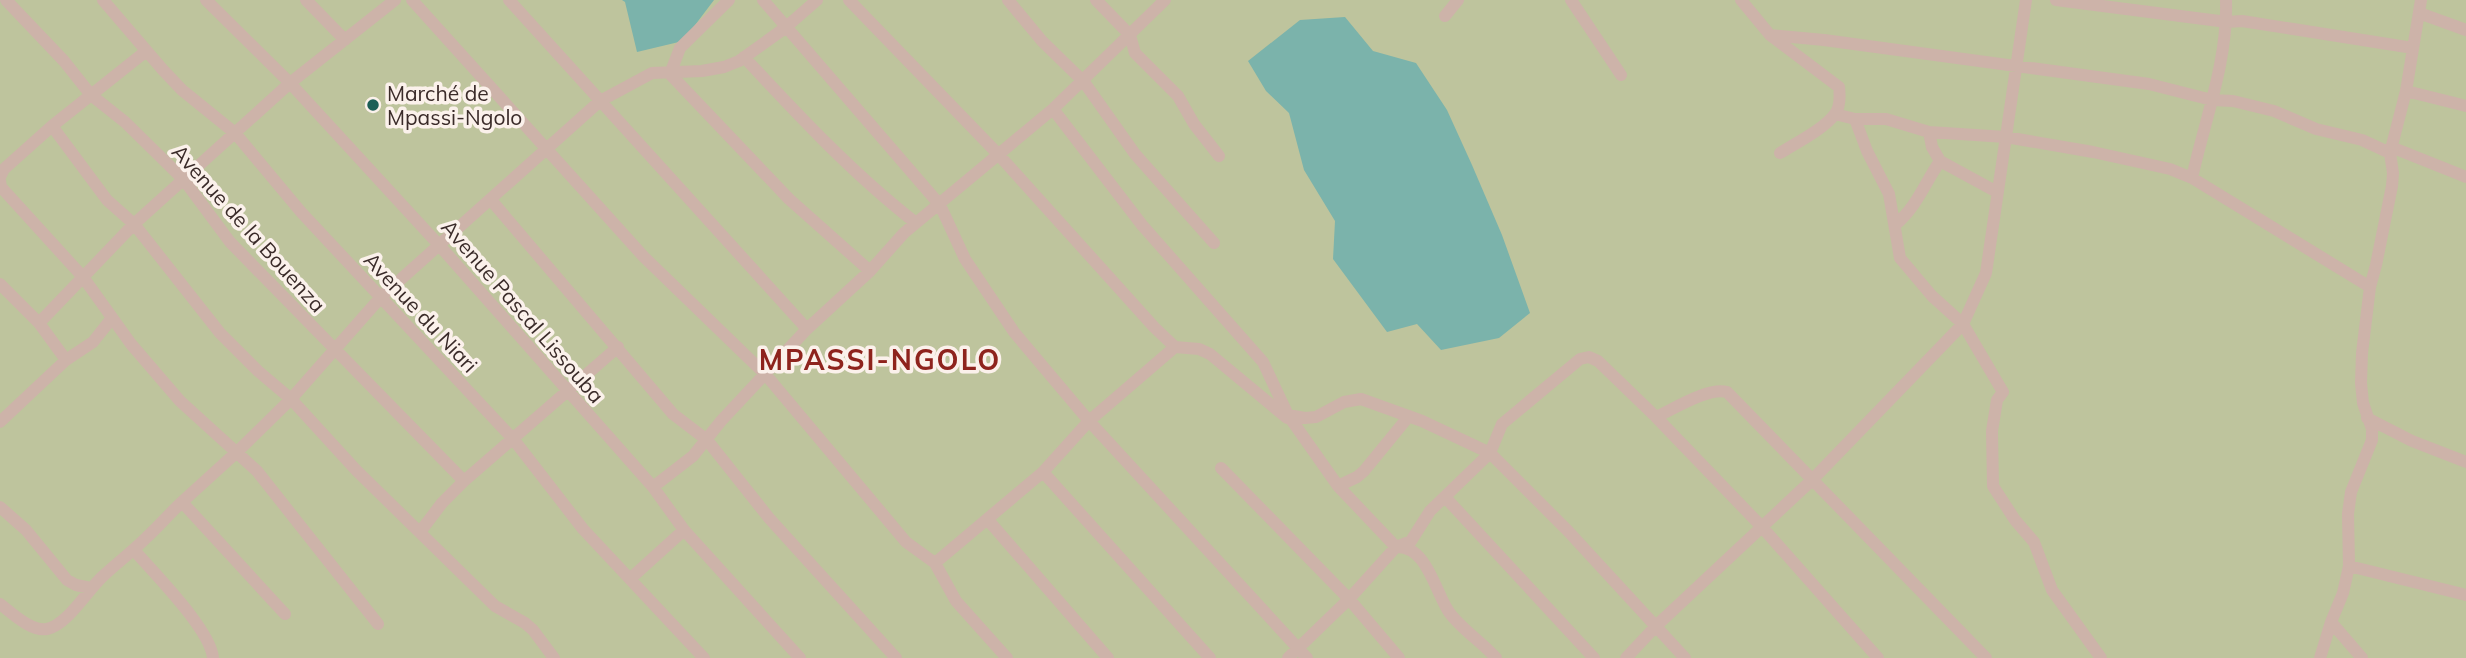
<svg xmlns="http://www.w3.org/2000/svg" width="2466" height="658" viewBox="0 0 2466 658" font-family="Mulish,sans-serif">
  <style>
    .green { fill: #bec49d }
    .water { fill: #7bb3ab }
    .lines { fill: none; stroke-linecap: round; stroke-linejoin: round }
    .minor { stroke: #cdb3a9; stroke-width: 12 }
    .poi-dot { fill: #1c5e56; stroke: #fbf1eb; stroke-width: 2.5 }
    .labels { text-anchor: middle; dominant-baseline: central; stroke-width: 7; stroke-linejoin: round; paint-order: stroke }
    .poi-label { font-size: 21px; fill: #3a2b29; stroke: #fbf1eb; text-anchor: start }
    .street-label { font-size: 21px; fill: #3a2b29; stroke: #fbf1eb }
    .district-label { font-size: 28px; font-weight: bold; letter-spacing: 2px; fill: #8e231d; stroke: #fbf1eb }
  </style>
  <rect width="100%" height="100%" fill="#f4e5de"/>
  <path class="green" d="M 0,0 L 2466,0 L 2466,658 L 0,658 Z"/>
  <path class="water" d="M 622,0 L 714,0 L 683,41 L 637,52 L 625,2 Z
    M 1345,17 L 1373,51 L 1416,63 L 1447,110 L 1472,165 L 1502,235 L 1530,313 L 1499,338 L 1441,350 L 1417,324 L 1387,332 L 1333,259 L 1335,221 L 1304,170 L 1289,113 L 1266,91 L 1248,61 L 1300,20 Z"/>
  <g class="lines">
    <path class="minor" d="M 6,0 L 64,61 L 91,95 L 125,122 L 184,180 L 230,242 L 464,481
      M 103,0 L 163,70 L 182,90 L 235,133 L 301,212 L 514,440 L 583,529 L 704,658
      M 206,0 L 290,83 L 439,245 L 653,487 L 684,530 L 800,658
      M 306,0 L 345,40
      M 412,0 L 644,257 L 766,375 L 906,542 L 935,563 L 956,601 L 1007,658
      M 509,0 L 807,329
      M 763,0 L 940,205 L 965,259 L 1014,332 L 1089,421 L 1307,658
      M 849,0 L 998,154 L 1154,327 L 1175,347 L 1199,349 L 1210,354 L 1287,418
      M 1008,0 L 1042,41 L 1084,82 L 1135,154 L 1214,243
      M 1096,0 L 1130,35 L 1135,53 L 1178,96 L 1194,124 L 1219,156
      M 1571,0 L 1621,75
      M 1741,0 L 1770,35 L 1839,87 C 1840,95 1840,107 1835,114 C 1824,129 1796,143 1780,153
      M 2056,0 L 2227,22 L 2242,21 L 2413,48
      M 2419,13 L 2466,30
      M 1445,16 L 1458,0
      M 1770,35 L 1824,40 L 2149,84 L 2212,100 L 2233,101 L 2274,111 L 2316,129 L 2362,140 L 2390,153
      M 744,57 C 798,115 853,174 916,223
      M 670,74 L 789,199 L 870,271
      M 670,74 L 680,48 L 729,0
      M 2406,91 L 2466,106
      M 1053,109 L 1142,225 L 1263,362 L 1288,415 L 1338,486 L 1396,547 C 1427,545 1435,592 1449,612 C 1461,629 1482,642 1496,658
      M 1835,114 L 1855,119 L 1886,119 L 1929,132 L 1932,147 L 1940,161 L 1997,192
      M 1855,119 L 1867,151 L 1889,194 L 1900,258 L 1932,296 L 1963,324 L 2003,392 L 1997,400 L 1992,431 L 1993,486 L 2015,520 L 2034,542 L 2052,590 L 2101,658
      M 52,126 L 107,200 L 134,224 L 220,333 L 258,371 L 291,399 L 356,470 L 495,606 L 525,623 L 533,630 L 554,658
      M 1929,132 L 2006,137 L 2093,152 L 2170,169 L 2192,178 L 2370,287
      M 2391,147 L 2466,177
      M 0,177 L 4,169 L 52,126 L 145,52
      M 2192,178 C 2205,119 2228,61 2226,0
      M 0,181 L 1,187 L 83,277 L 131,344 L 180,401 L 257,471 L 378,624
      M 491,200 L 673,414 L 707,440 L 769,518 L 896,658
      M 1895,225 C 1916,208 1925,183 1940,161
      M 0,284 L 39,323 L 66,360
      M 39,323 L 134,224 L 290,83 L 395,0
      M 1288,415 L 1305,418 L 1316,417 L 1344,402 L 1361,399 L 1422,421 L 1490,453 L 1568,531 L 1685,658
      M 1656,417 L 1762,527 L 1878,658
      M 2367,418 L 2412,441 L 2466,462
      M 0,422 L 66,360 L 93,342 L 112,318
      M 1221,468 L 1349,599 L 1399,658
      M 1043,472 L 1089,421 L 1175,347
      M 1338,486 L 1357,477 L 1364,471 L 1409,416
      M 653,487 L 693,456 L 721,421 L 807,329 L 870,271 L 904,233 L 1053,109 L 1165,0
      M 1445,497 L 1594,658
      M 0,507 L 26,530 L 67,580 L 76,585 L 91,588
      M 988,520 L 1108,658
      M 420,532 L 442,503 L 464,481 L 618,347
      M 134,550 C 154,573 211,630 213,658
      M 935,563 L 1043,472 L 1210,658
      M 2349,566 L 2466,595
      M 631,578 L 684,530
      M 0,604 C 12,613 31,632 47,629 C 67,625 87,591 102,577 C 117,563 133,551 147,537 C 159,526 170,513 182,502
      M 285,614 L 182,502 L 237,452 L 291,399 L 381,297 L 600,101 L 652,73 L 702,71 L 724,67 L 739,61 L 785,28 L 817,0
      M 2331,622 L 2362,658
      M 1288,658 L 1349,599 L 1396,547 L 1411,541 L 1430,511 L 1490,453 L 1502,424 L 1580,359 L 1589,357 L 1598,361 L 1656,417 C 1674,409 1708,387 1727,392 L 1986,658
      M 1626,658 L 1656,626 L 1812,480 L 1963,324 L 1986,273 L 2026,0
      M 2320,658 L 2331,622 L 2343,593 L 2349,566 L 2348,514 L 2351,492 L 2372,440 L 2372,429 L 2363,403 L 2361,383 L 2362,353 L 2370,287 L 2376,265 L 2392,186 L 2393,173 L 2390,153 L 2406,91 L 2421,0"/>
  </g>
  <circle class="poi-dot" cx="373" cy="105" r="7"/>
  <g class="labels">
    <g class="poi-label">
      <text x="387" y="93">Marché de<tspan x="387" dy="24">Mpassi-Ngolo</tspan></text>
    </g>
    <g class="street-label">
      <text transform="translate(249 228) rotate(48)">Avenue de la Bouenza</text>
      <text transform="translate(523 311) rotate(49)">Avenue Pascal Lissouba</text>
      <text transform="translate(421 312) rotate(47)">Avenue du Niari</text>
    </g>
    <g class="district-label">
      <text x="880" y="359">MPASSI-NGOLO</text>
    </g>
  </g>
</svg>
